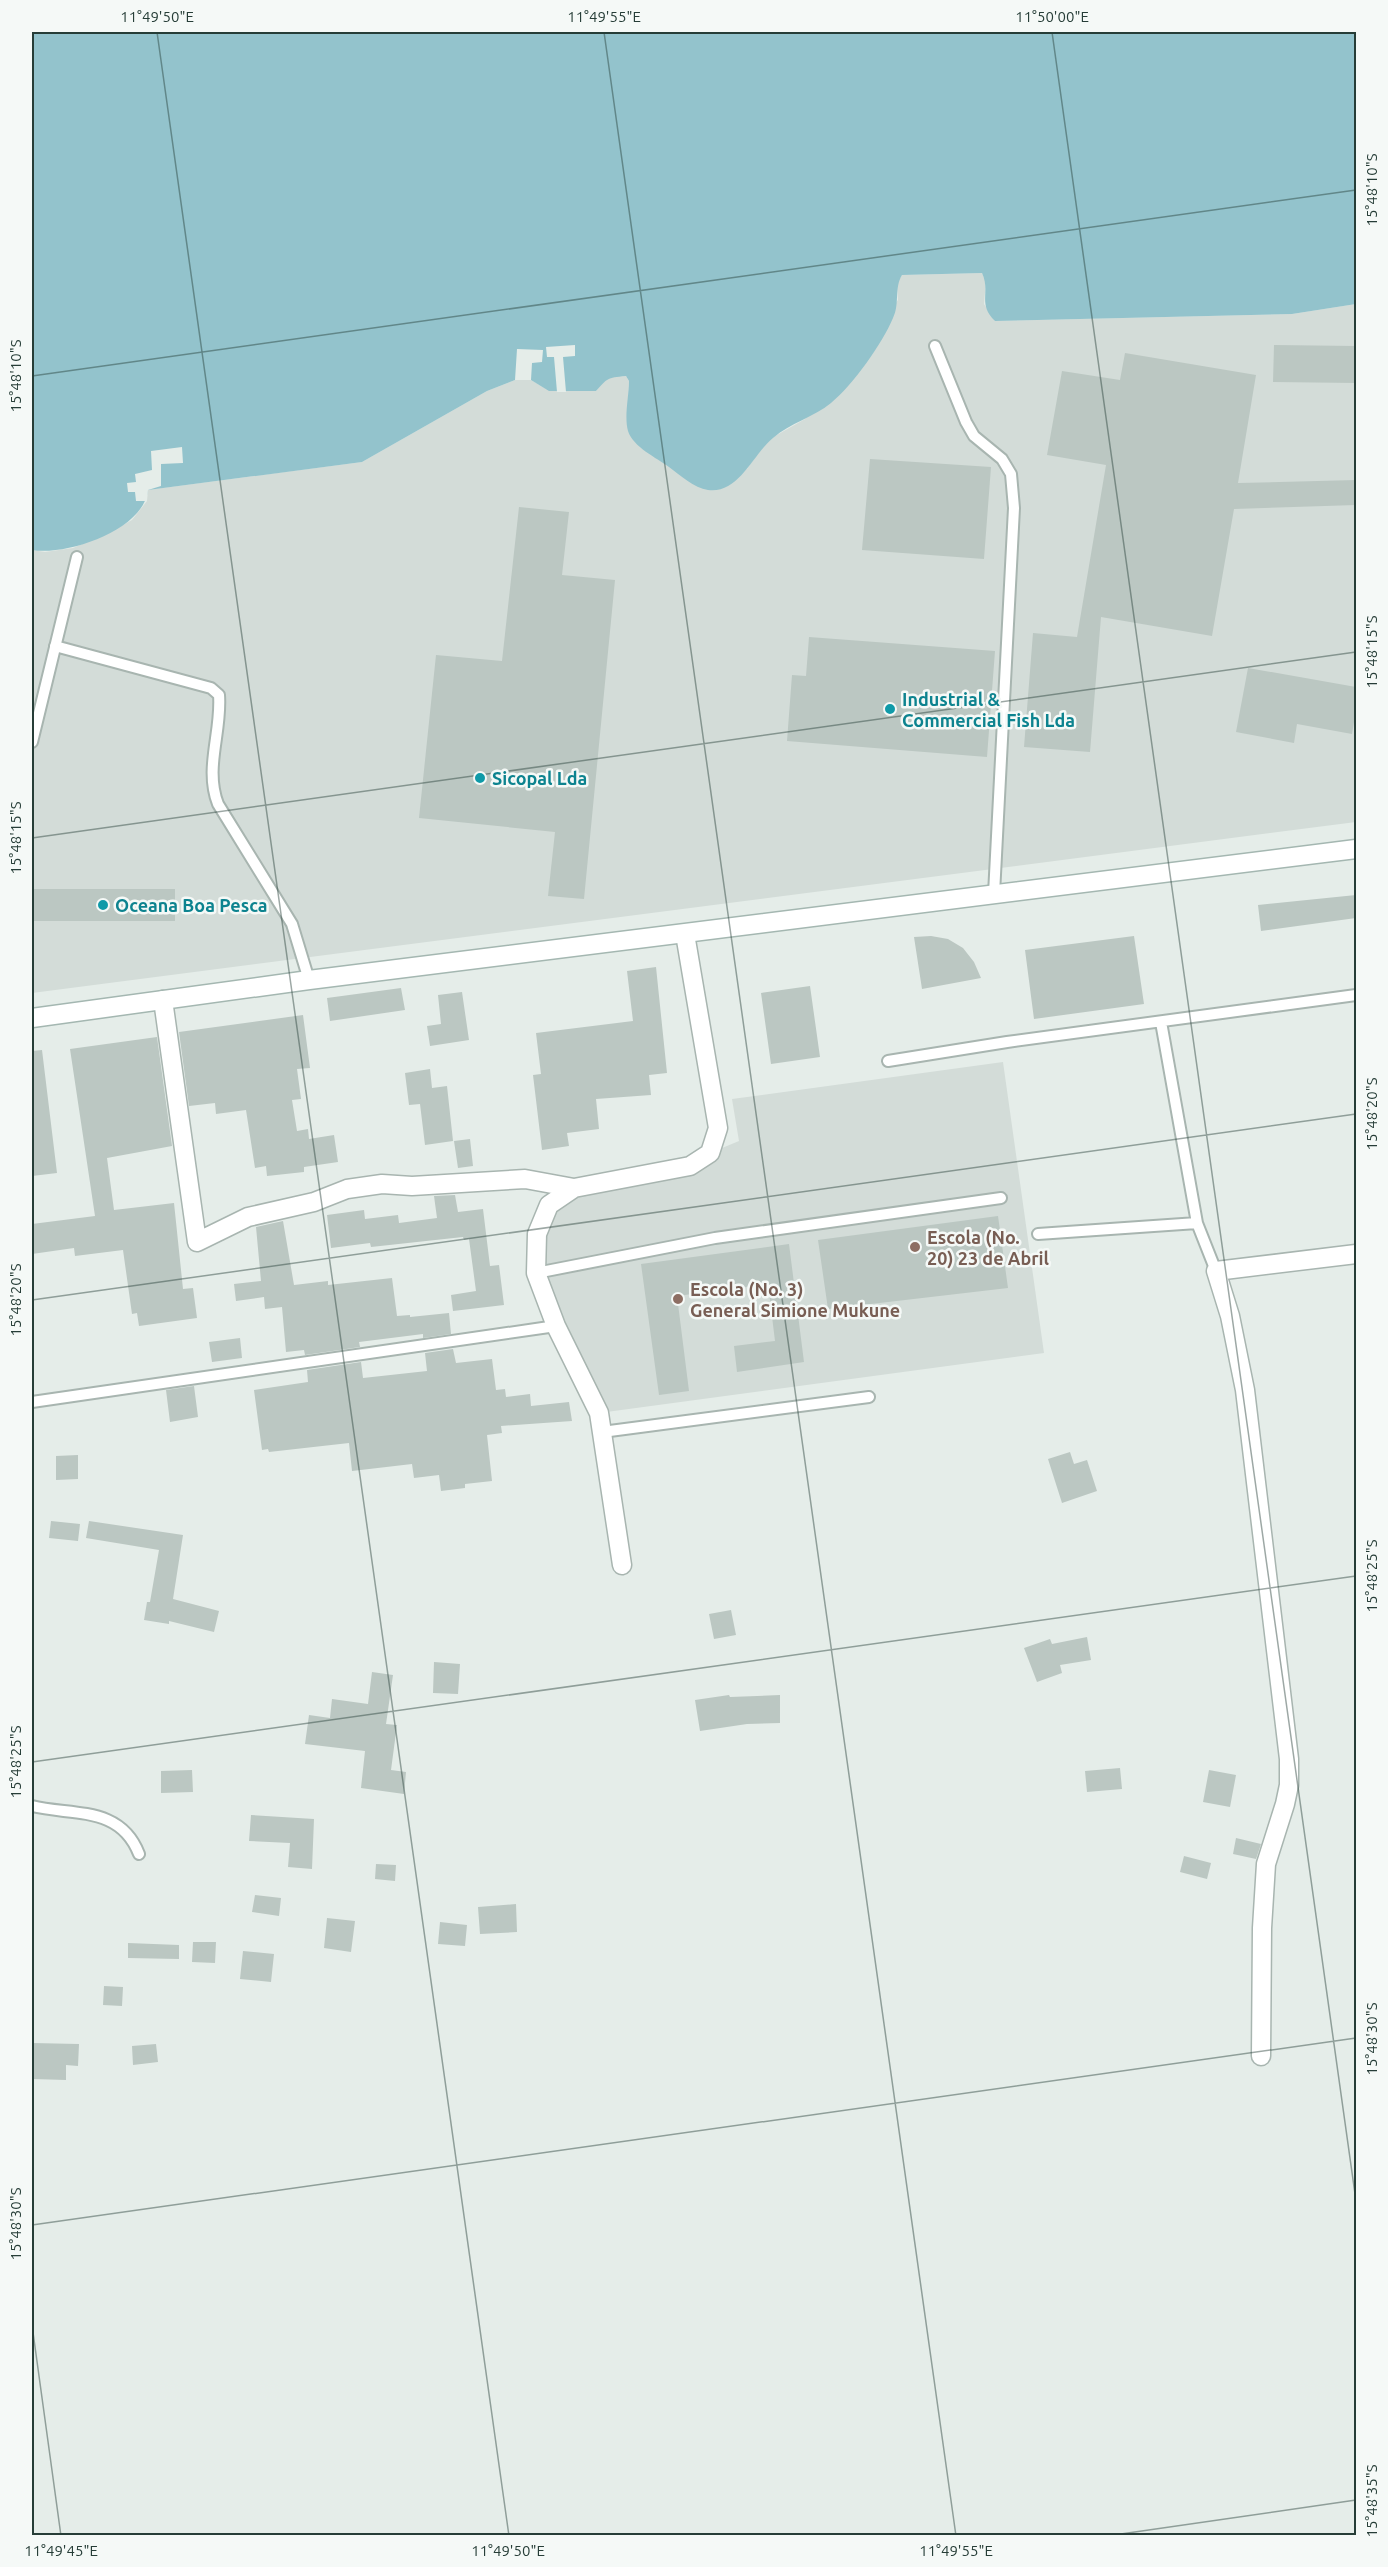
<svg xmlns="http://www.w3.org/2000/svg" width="1388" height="2567" viewBox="0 0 1388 2567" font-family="Ubuntu,sans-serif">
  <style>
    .built { fill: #d3dcd8 }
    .water { fill: #93c3cc }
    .pier { fill: #e5ede9 }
    .building { fill: #bbc7c2 }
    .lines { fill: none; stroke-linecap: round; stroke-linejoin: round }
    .lane-casing { stroke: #a8b5b0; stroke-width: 14 }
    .street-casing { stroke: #a8b5b0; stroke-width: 21 }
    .secondary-casing { stroke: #a4b7b1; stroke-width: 21 }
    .lane { stroke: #fff; stroke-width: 10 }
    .street { stroke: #fff; stroke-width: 18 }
    .secondary { stroke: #fff; stroke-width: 18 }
    .ticks { fill: none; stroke: #263d37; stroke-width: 1.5; stroke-opacity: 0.45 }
    .culture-dot { fill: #0f9aa8; stroke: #f5f9f7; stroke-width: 2 }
    .education-dot { fill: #8d6e63; stroke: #f5f9f7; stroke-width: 2 }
    .labels { text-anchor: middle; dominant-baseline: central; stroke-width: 5; stroke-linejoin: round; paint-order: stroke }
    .culture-label { font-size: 18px; font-weight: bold; fill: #0d838f; stroke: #f5f9f7; text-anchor: start }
    .education-label { font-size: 18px; font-weight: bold; fill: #785e54; stroke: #f5f9f7; text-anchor: start }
    .neatline { fill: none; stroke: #263d37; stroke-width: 2 }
    .ticks-label { font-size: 15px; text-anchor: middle; fill: #263d37 }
  </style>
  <rect width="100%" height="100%" fill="#e5ede9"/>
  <path class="built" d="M 982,273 L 986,281 L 984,304 L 995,321 L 1292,314 L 1356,304 L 1356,822 L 32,993 L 32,550 L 45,552 L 73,548 L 112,531 L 132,520 L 147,501 L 147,490 L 362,462 L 487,391 L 515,380 L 531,380 L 550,391 L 596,391 L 603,381 L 608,377 L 626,376 L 629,381 L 628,421 L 747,469 L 761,448 L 775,436 L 805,419 L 898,300 L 897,283 L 902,275 Z
    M 1003,1062 L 1044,1353 L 599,1413 L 556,1326 L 537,1234 L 549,1205 L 710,1153 L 739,1141 L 732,1099 Z"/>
  <path class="water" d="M 32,32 L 1356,32 L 1356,304 L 1292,314 L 995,321 C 977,304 991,292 982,273 L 902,275 C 894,288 900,304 893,318 C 882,344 853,385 831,403 C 814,417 790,423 773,438 C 753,454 739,494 708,490 C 694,488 680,475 669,467 C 657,458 633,447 628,431 C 624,417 629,396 629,381 L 626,376 C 606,378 608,378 596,391 L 549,391 L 531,380 L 515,380 L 487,391 L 362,462 L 148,490 C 144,530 67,556 32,550 Z"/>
  <path class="pier" d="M 575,345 L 575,356 L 563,357 L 566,392 L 557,392 L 554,357 L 547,357 L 546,347 Z
    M 517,349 L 543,350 L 542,362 L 532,363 L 531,380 L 515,380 Z
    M 182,447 L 183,463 L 161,464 L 161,486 L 148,490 L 147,501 L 136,501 L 135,492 L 128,492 L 127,483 L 136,482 L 135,474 L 152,470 L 151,451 Z"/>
  <path class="building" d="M 1274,345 L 1356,346 L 1356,383 L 1273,382 Z
    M 1125,353 L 1256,375 L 1238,483 L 1356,480 L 1356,505 L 1234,509 L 1212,636 L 1101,617 L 1090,752 L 1024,747 L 1033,633 L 1077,637 L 1106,465 L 1047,455 L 1062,371 L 1120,380 Z
    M 870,459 L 991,467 L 984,559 L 862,550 Z
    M 519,507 L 569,512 L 562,575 L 615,580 L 584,899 L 548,896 L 555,832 L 419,818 L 436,655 L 502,661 Z
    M 809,637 L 995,651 L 987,757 L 787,741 L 792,675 L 806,676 Z
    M 1248,668 L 1356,687 L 1356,710 L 1352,734 L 1297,724 L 1294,743 L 1236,732 Z
    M 32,889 L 175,889 L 175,921 L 32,921 Z
    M 1356,895 L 1356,918 L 1261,931 L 1258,905 Z
    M 931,936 L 948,939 L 963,948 L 974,962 L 981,978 L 922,989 L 914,937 Z
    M 1134,936 L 1144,1004 L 1034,1019 L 1025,950 Z
    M 656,967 L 667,1073 L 649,1075 L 651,1095 L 596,1099 L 599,1129 L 567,1133 L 569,1146 L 542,1150 L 533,1075 L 541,1074 L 536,1033 L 633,1021 L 627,971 Z
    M 810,986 L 820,1057 L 771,1064 L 761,993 Z
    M 401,988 L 405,1010 L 330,1021 L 327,998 Z
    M 462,992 L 469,1040 L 430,1046 L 427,1026 L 441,1024 L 438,995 Z
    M 303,1015 L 310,1068 L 297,1069 L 301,1099 L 292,1100 L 297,1131 L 308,1129 L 309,1139 L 334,1135 L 338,1162 L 304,1167 L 304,1172 L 267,1176 L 266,1166 L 255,1168 L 246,1110 L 216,1114 L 215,1103 L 189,1106 L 179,1032 Z
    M 157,1037 L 172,1146 L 107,1158 L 114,1210 L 174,1203 L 183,1289 L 193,1288 L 197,1318 L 139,1326 L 137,1313 L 132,1314 L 123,1250 L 75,1256 L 74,1248 L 32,1254 L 32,1224 L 95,1216 L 70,1049 Z
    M 42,1050 L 57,1173 L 32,1176 L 32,1051 Z
    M 430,1069 L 432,1088 L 447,1086 L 453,1141 L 425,1145 L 420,1104 L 409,1105 L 405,1073 Z
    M 470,1139 L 473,1166 L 458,1168 L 454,1141 Z
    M 455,1195 L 458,1212 L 483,1209 L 490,1266 L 499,1265 L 504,1305 L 453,1311 L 451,1295 L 476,1291 L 469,1239 L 464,1240 L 463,1237 L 371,1247 L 370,1243 L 331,1248 L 327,1215 L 364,1210 L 365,1219 L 398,1215 L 399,1223 L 437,1218 L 434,1196 Z
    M 998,1216 L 1008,1288 L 828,1309 L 818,1240 Z
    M 283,1221 L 294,1285 L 328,1281 L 328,1285 L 392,1278 L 397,1316 L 410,1315 L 410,1317 L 449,1313 L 451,1334 L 423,1338 L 423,1334 L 359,1342 L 360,1347 L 305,1355 L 304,1350 L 286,1352 L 282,1307 L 265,1309 L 264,1297 L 236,1301 L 234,1284 L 261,1281 L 256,1227 Z
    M 789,1244 L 804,1362 L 737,1372 L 734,1346 L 775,1341 L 768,1284 L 677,1296 L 689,1391 L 659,1395 L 641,1264 Z
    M 240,1338 L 242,1358 L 212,1362 L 209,1342 Z
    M 453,1349 L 456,1363 L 492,1359 L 496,1390 L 505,1389 L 506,1397 L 530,1394 L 531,1406 L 569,1402 L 572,1421 L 501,1426 L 502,1433 L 487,1435 L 492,1481 L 465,1484 L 465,1488 L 441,1491 L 439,1475 L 414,1478 L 412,1464 L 352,1471 L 349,1443 L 269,1452 L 268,1449 L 262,1450 L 254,1390 L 308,1382 L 307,1370 L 361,1362 L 363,1378 L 427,1371 L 425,1353 Z
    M 194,1386 L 198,1417 L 170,1422 L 166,1390 Z
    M 1070,1452 L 1074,1464 L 1087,1460 L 1097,1491 L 1062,1503 L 1048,1459 Z
    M 78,1455 L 78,1479 L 56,1480 L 56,1456 Z
    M 51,1521 L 80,1524 L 78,1541 L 49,1538 Z
    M 89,1521 L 183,1535 L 173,1599 L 219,1611 L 214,1632 L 169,1621 L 169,1624 L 144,1620 L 147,1602 L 150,1602 L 159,1550 L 86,1538 Z
    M 731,1610 L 736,1635 L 714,1639 L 709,1614 Z
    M 1087,1637 L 1091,1660 L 1060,1665 L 1062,1673 L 1037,1682 L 1024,1648 L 1050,1639 L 1052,1644 Z
    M 434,1662 L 460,1664 L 458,1694 L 433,1693 Z
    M 372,1672 L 393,1675 L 386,1724 L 397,1725 L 391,1770 L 406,1772 L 404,1794 L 361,1788 L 365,1751 L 305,1744 L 309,1715 L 330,1718 L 332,1699 L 368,1704 Z
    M 729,1695 L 730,1697 L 780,1695 L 780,1723 L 747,1724 L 700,1731 L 695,1700 Z
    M 1120,1768 L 1122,1789 L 1087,1792 L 1085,1771 Z
    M 192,1770 L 193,1792 L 161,1793 L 161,1771 Z
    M 1209,1770 L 1236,1775 L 1230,1807 L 1203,1802 Z
    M 251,1815 L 314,1819 L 312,1869 L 288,1867 L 290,1843 L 249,1841 Z
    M 1236,1838 L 1261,1844 L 1256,1859 L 1233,1854 Z
    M 1184,1856 L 1211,1863 L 1207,1879 L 1180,1872 Z
    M 376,1864 L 396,1865 L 395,1881 L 375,1879 Z
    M 255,1895 L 281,1898 L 279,1916 L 252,1912 Z
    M 516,1904 L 517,1932 L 480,1934 L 478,1907 Z
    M 327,1918 L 355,1921 L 351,1952 L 324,1948 Z
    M 440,1922 L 467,1925 L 465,1946 L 438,1944 Z
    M 193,1942 L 216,1942 L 215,1963 L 192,1962 Z
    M 128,1943 L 179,1945 L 179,1959 L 128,1958 Z
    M 243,1951 L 274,1954 L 271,1982 L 240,1979 Z
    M 104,1986 L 123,1987 L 122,2006 L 103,2005 Z
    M 32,2043 L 79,2044 L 78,2066 L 66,2065 L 66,2080 L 32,2079 Z
    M 156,2044 L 158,2062 L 133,2065 L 132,2046 Z"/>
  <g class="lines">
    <defs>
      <path id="lane" d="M 935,346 L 966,422 L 974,436 L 1002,459 L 1011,474 L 1014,508 L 994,894
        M 55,646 L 211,688 L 219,695 C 222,732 204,768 218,804 L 292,924 L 309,980
        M 32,742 L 77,557
        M 1161,1022 L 1197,1223 L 1216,1271
        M 888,1061 L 1007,1042 L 1356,995
        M 1038,1234 L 1197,1223
        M 536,1273 L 715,1238 L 1001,1198
        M 32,1402 L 556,1326
        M 602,1432 L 869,1397
        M 32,1806 C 72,1816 120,1805 139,1854"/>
      <path id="street" d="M 163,1000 L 197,1242 L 248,1217 L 314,1202 L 347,1189 L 382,1184 L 412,1186 L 525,1179 L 574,1188
        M 622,1565 L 599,1413 L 556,1326 L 536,1273 L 537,1234 L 549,1205 L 574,1188 L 690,1166 L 710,1153 L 718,1128 L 685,934
        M 1261,2056 L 1262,1928 L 1266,1864 L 1285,1804 L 1289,1785 L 1289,1759 L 1245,1390 L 1230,1316 L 1216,1271 L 1356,1254"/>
      <path id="secondary" d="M 32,1018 L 309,980 L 1356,849"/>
    </defs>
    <use href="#lane" class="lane-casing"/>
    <use href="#street" class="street-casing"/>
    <use href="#secondary" class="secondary-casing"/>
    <use href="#lane" class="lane"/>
    <use href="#street" class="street"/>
    <use href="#secondary" class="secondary"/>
  </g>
  <path class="ticks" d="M 157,32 L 509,2536M 604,32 L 956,2536M 1052,32 L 1356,2201M 32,376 L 1356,190M 32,838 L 1356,652M 32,1300 L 1356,1114M 32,1762 L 1356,1576M 32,2225 L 1356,2038M 32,2325 L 61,2536M 1107,2536 L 1356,2500"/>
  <g class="culture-dot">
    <circle cx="890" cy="709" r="6"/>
    <circle cx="480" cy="778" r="6"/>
    <circle cx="103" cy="905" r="6"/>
  </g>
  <g class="education-dot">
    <circle cx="915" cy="1247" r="6"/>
    <circle cx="678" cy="1299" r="6"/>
  </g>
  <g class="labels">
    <g class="culture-label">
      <text x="902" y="699">Industrial &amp;<tspan x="902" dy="21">Commercial Fish Lda</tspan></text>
      <text x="492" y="778">Sicopal Lda</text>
      <text x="115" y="905">Oceana Boa Pesca</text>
    </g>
    <g class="education-label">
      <text x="927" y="1237">Escola (No.<tspan x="927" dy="21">20) 23 de Abril</tspan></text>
      <text x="690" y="1289">Escola (No. 3)<tspan x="690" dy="21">General Simione Mukune</tspan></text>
    </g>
  </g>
  <rect width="1388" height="2567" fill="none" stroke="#f5f9f7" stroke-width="66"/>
  <rect x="33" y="33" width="1322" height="2501" class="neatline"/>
  <g class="ticks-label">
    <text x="157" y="22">11°49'50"E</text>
    <text x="604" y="22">11°49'55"E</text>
    <text x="1052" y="22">11°50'00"E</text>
    <text transform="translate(1372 190) rotate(-90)" y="5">15°48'10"S</text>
    <text transform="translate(16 376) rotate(-90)" y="5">15°48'10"S</text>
    <text transform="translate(1372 652) rotate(-90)" y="5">15°48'15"S</text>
    <text transform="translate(16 838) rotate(-90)" y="5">15°48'15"S</text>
    <text transform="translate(1372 1114) rotate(-90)" y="5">15°48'20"S</text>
    <text transform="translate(16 1300) rotate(-90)" y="5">15°48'20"S</text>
    <text transform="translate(1372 1576) rotate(-90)" y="5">15°48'25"S</text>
    <text transform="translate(16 1762) rotate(-90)" y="5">15°48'25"S</text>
    <text transform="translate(1372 2039) rotate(-90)" y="5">15°48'30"S</text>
    <text transform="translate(16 2224) rotate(-90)" y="5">15°48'30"S</text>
    <text transform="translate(1372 2501) rotate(-90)" y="5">15°48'35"S</text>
    <text x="61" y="2556">11°49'45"E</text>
    <text x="508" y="2556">11°49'50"E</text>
    <text x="956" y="2556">11°49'55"E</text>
  </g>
</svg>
